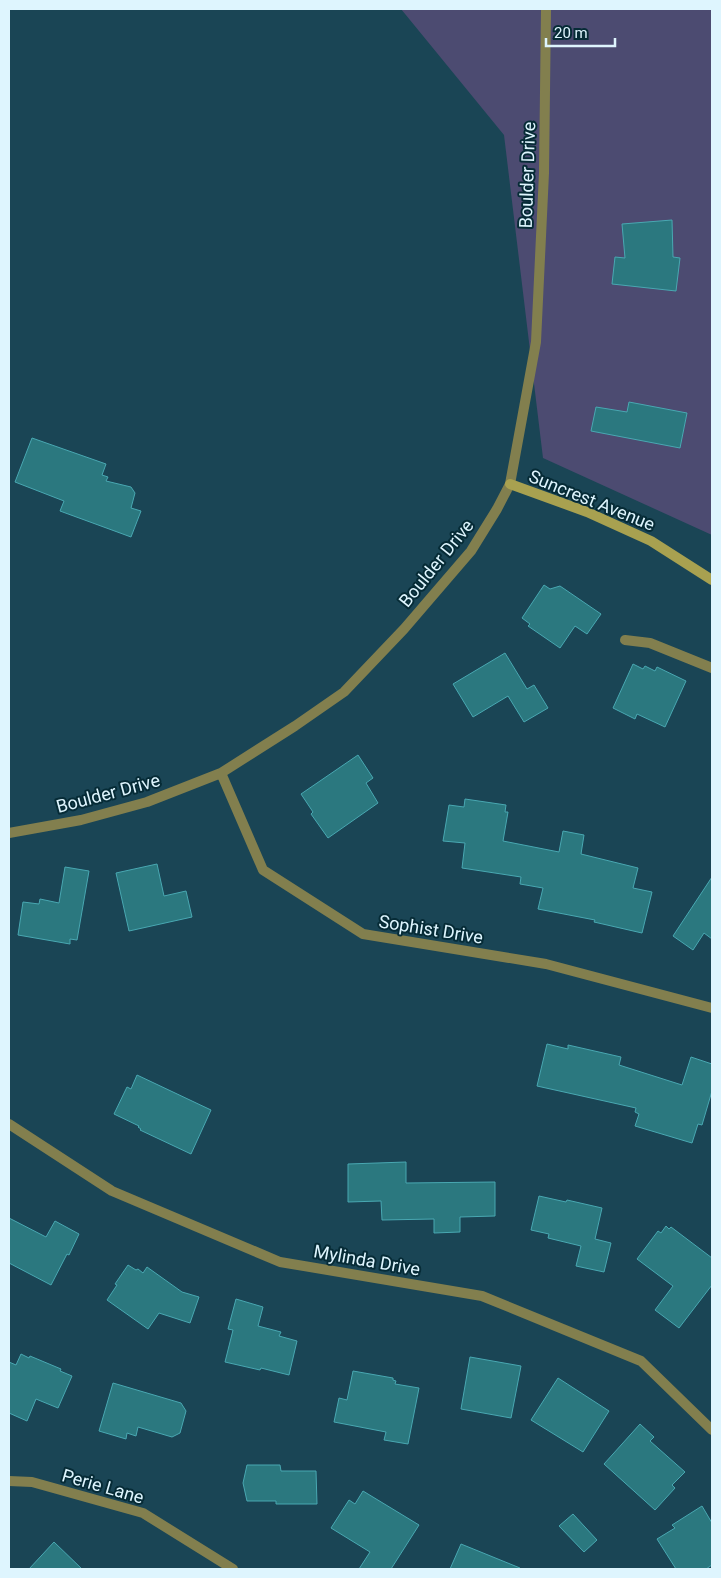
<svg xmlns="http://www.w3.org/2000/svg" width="721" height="1578" viewBox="0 0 721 1578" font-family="Roboto,sans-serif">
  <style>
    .green { fill: #4c4b71 }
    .building { fill: #2b787f; stroke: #49a8b2 }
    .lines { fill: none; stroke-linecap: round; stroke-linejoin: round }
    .lane { stroke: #827f4e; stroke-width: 10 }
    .street { stroke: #827f4e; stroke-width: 10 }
    .secondary { stroke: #a8a150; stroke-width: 10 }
    .labels { text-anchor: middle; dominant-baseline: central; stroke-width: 4; stroke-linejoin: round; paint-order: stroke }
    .street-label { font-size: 18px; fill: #def5fe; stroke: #062b36 }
  </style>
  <rect width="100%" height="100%" fill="#1a4555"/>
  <path class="green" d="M 401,9 L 712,9 L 712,535 L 543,458 L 504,135 Z"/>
  <path class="building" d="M 672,220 L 673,257 L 680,258 L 676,291 L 612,284 L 615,257 L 625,258 L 622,224 Z
    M 629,402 L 687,413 L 680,448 L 591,431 L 596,407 L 627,412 Z
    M 32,438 L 106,464 L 102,475 L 108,477 L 106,481 L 131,487 L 135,493 L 131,508 L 141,511 L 131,537 L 60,511 L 64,501 L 15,482 Z
    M 544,585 L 550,589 L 560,586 L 601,614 L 587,634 L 575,626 L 560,648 L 528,626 L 530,624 L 522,618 Z
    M 505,653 L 527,689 L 534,685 L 548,708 L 524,722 L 508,696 L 473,717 L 453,684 Z
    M 633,664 L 643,669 L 645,666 L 655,671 L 657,667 L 686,681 L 665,727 L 637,714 L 635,719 L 613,708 Z
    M 358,755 L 373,778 L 366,783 L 378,803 L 328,838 L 311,814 L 313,812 L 301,794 Z
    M 465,799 L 506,805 L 505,812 L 508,812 L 503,841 L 559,852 L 563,831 L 584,835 L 581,854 L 638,868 L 633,888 L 652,892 L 642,933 L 594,922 L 595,920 L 538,909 L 543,888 L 520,884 L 521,877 L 462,868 L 465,843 L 443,841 L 449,805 L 464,807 Z
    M 157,864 L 164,896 L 186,891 L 192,917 L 129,931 L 116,873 Z
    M 65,867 L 89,871 L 77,940 L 70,939 L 70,944 L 18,935 L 23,902 L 39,904 L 40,899 L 59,903 Z
    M 712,877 L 712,939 L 704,933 L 693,950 L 673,936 Z
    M 547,1044 L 568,1049 L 568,1045 L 621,1057 L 619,1065 L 682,1085 L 691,1057 L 712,1064 L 712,1091 L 702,1125 L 698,1124 L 692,1143 L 635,1126 L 639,1114 L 635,1112 L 636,1108 L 537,1086 Z
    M 137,1075 L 211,1110 L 191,1154 L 140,1130 L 141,1129 L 138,1127 L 139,1126 L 114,1114 L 127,1087 L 131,1089 Z
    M 406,1162 L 406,1183 L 495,1182 L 495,1216 L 460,1217 L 460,1232 L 434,1233 L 434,1219 L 382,1220 L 381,1201 L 348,1202 L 348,1164 Z
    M 539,1196 L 566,1202 L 567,1200 L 602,1208 L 595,1239 L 611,1243 L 604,1272 L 576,1266 L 581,1246 L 548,1238 L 549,1234 L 531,1230 Z
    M 9,1218 L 46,1237 L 55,1221 L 79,1234 L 69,1255 L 67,1254 L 51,1285 L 9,1263 Z
    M 666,1226 L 669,1229 L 671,1227 L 712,1258 L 712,1285 L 679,1328 L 655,1310 L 673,1286 L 637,1259 L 658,1231 L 661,1233 Z
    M 128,1265 L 136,1270 L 138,1269 L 143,1273 L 147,1267 L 182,1292 L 199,1297 L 190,1323 L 159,1313 L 148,1329 L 107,1300 L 117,1285 L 115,1284 Z
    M 236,1299 L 263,1307 L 258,1326 L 281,1332 L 279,1336 L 297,1341 L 289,1375 L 261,1368 L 260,1370 L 225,1362 L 233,1330 L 228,1329 Z
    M 21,1354 L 29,1358 L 30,1356 L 61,1369 L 60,1371 L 72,1376 L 58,1408 L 36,1399 L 27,1421 L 9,1413 L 9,1362 L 16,1365 Z
    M 470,1357 L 521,1366 L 511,1418 L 461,1409 Z
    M 353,1371 L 393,1378 L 393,1380 L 396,1381 L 395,1384 L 419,1388 L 408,1444 L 384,1440 L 386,1432 L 334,1422 L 339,1398 L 347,1400 Z
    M 558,1378 L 609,1411 L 583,1452 L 531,1420 Z
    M 113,1383 L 181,1403 L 186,1411 L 180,1433 L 172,1437 L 138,1427 L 136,1436 L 127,1433 L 126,1439 L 99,1431 Z
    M 640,1424 L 654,1437 L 650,1441 L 685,1472 L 672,1485 L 675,1488 L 655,1510 L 604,1464 Z
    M 247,1465 L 280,1465 L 281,1471 L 316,1471 L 317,1504 L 276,1504 L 276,1501 L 247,1501 L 243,1483 Z
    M 363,1491 L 419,1525 L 391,1569 L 359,1569 L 370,1552 L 331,1528 L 349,1500 L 355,1504 Z
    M 702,1506 L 712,1523 L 712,1565 L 706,1569 L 676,1569 L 657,1539 L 675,1528 L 672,1525 Z
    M 573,1514 L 597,1540 L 584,1552 L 559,1526 Z
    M 54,1542 L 82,1569 L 29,1569 Z
    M 461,1544 L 520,1568 L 520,1569 L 450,1569 Z"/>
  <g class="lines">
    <path class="lane" d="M 625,640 L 650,643 L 712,668"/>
    <path class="street" d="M 221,773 L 263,870 L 363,934 L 546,964 L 712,1008
      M 9,833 L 81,820 L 147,802 L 221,773 L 295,726 L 344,692 L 404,629 L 471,551 L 497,509 L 510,484 L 536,342 L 544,173 L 546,9
      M 9,1124 L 112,1191 L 280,1262 L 482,1296 L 641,1361 L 712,1430
      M 9,1481 L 32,1482 L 143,1513 L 233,1569"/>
    <path class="secondary" d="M 510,484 L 587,512 L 651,541 L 712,580"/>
  </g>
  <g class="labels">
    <g class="street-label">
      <text transform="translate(527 175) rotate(-88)">Boulder Drive</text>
      <text transform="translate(592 500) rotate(22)">Suncrest Avenue</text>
      <text transform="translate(436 563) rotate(-51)">Boulder Drive</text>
      <text transform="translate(108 793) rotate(-15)">Boulder Drive</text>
      <text transform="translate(431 929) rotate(9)">Sophist Drive</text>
      <text transform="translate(367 1260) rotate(10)">Mylinda Drive</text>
      <text transform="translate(103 1486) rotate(16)">Perie Lane</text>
    </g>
  </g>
  <rect width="721" height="1578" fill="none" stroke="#def5fe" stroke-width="20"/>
  <path d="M546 38v8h69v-8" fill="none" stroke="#def5fe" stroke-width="2.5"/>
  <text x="554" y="38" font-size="15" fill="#def5fe" stroke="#062b36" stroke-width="4" paint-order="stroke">20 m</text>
</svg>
